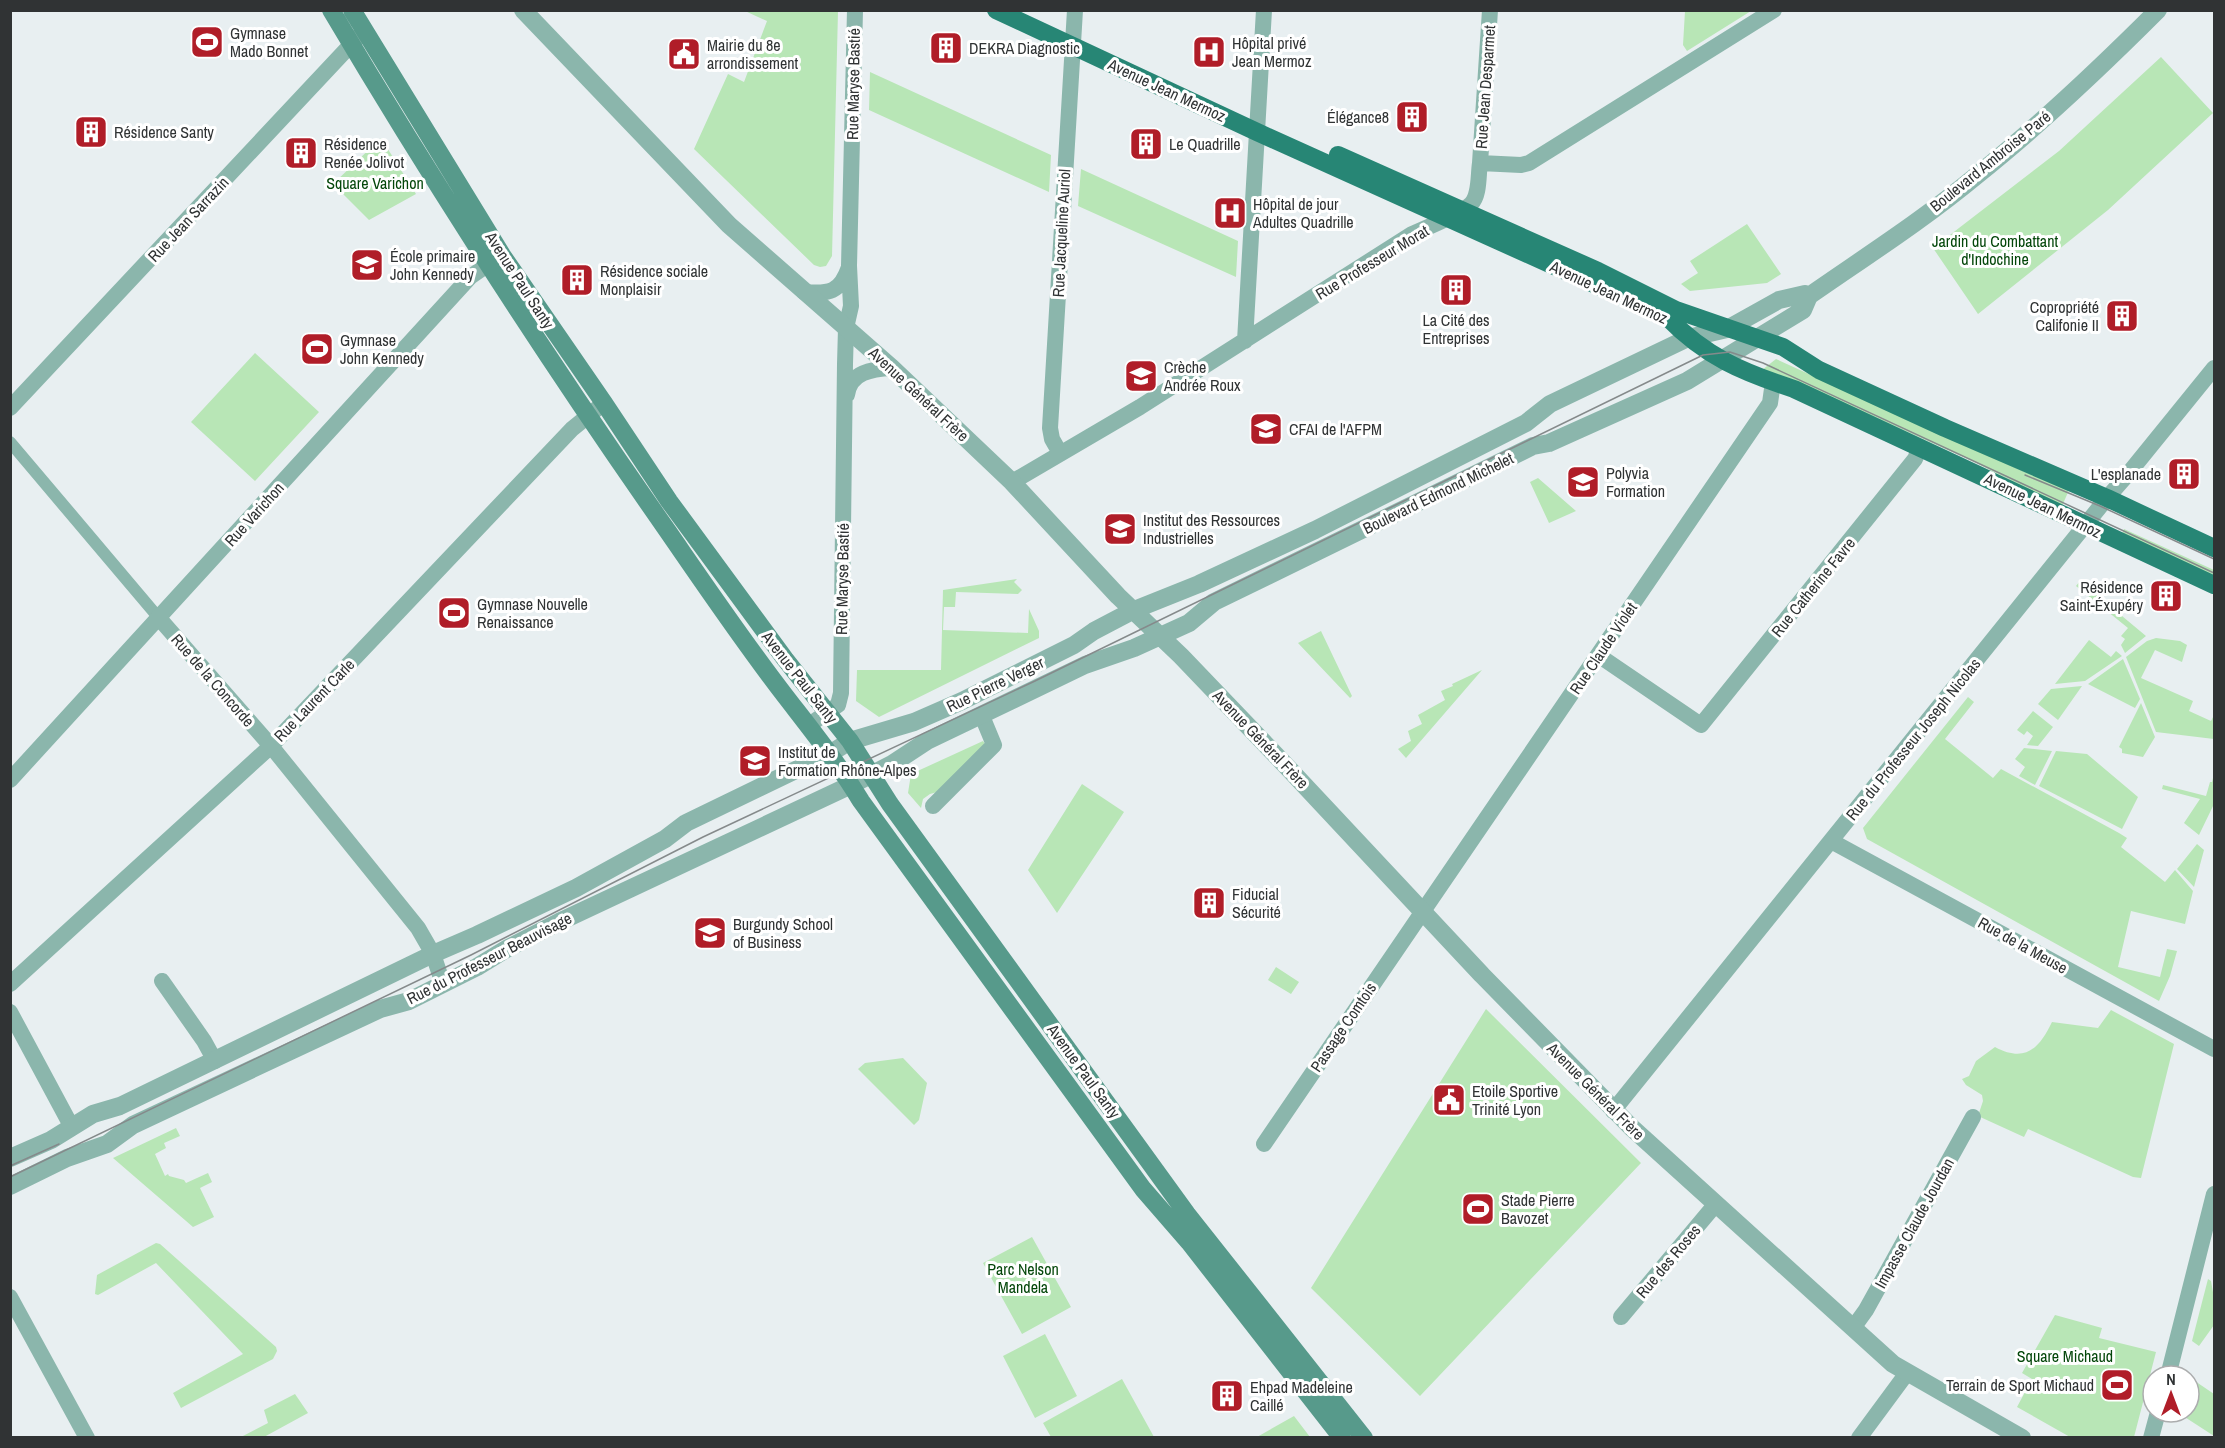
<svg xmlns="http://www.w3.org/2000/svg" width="2225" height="1448" viewBox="0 0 2225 1448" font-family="'Archivo Narrow',sans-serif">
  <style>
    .green { fill: #b8e6b6 }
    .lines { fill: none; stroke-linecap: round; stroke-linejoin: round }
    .pedestrian { stroke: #8bb6ac; stroke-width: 12 }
    .minor { stroke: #8bb6ac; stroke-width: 16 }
    .tertiary { stroke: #8bb6ac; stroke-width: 18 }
    .secondary { stroke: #579a8b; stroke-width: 18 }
    .primary { stroke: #278675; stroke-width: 18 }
    .tram { stroke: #858a8b; stroke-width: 1.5 }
    .labels { text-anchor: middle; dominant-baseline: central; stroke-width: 6; stroke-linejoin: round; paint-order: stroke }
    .poi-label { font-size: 16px; fill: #303334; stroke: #fff; text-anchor: start }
    .street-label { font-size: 16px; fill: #303334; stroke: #fff }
    .park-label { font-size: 16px; fill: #034609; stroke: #fff }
  </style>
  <rect width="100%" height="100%" fill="#e8eff1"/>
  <path class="green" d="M 745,11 L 838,11 L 832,256 L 826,266 L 820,267 L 814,265 L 694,149 L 728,74 L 744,82 L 767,21 Z
    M 1685,11 L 1685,10 L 1751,11 L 1687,51 L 1683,45 Z
    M 2161,57 L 2213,113 L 2108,210 L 1978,314 L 1933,248 L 2059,151 Z
    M 870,72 L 1051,155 L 1049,192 L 869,110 Z
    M 381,138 L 416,194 L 369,220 L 333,184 Z
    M 1081,169 L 1238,241 L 1236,277 L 1078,206 Z
    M 1747,224 L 1781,274 L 1767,283 L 1690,291 L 1681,284 L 1698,273 L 1690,261 Z
    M 255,353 L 319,412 L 255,481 L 191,422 Z
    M 1776,359 L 2025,472 L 2069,490 L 2062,506 L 1972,461 L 1799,383 L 1762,370 Z
    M 1538,478 L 1576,511 L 1549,523 L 1530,482 Z
    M 2124,529 L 2214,570 L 2214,576 L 2122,534 Z
    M 1017,579 L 1014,582 L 1022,590 L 1018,594 L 956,592 L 955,607 L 944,607 L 943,630 L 1028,633 L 1029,609 L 1039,631 L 1039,638 L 879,717 L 856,701 L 857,670 L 941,670 L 943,590 Z
    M 2080,581 L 2146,636 L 2125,653 L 2121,645 L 2125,639 L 2121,636 L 2128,628 L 2076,586 Z
    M 1321,631 L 1352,696 L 1350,698 L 1298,643 Z
    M 2156,638 L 2180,641 L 2187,645 L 2182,662 L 2155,650 L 2141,678 L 2193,701 L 2189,711 L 2211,721 L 2214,715 L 2214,739 L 2156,732 L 2126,657 L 2147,641 Z
    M 2089,640 L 2111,657 L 2116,651 L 2122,656 L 2085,681 L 2055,684 Z
    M 2123,659 L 2140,699 L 2135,708 L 2088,684 Z
    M 1482,670 L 1406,758 L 1398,749 L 1411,741 L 1408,731 L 1422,724 L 1418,715 L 1445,700 L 1441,691 L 1453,686 L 1452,684 Z
    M 2082,686 L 2058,720 L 2038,704 L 2051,689 Z
    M 1968,697 L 1974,702 L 1945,739 L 1993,778 L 2001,769 L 2119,833 L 2127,838 L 2121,847 L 2165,882 L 2175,870 L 2193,891 L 2185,924 L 2131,911 L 2118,967 L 2160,977 L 2167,949 L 2177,951 L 2170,976 L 2159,1001 L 1867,839 L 1863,828 Z
    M 2141,703 L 2155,737 L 2143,757 L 2122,753 L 2122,749 L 2119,747 Z
    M 2033,711 L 2053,727 L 2038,746 L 2027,745 L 2033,736 L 2027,731 L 2024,735 L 2017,730 Z
    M 983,741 L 987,747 L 941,791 L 930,794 L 923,799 L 921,808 L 908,793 L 911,774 Z
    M 2024,748 L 2052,751 L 2035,785 L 2019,776 L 2025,767 L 2015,759 Z
    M 2056,751 L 2087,754 L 2138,797 L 2122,829 L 2039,786 Z
    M 2214,774 L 2214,804 L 2199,835 L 2184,823 L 2200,799 L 2162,789 L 2163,785 L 2206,796 L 2210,782 L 2212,782 Z
    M 1082,784 L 1124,812 L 1057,913 L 1028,870 Z
    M 2197,844 L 2204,850 L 2194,887 L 2177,869 Z
    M 1276,967 L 1299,982 L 1291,994 L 1268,980 Z
    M 1486,1009 L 1641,1163 L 1420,1396 L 1311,1288 Z
    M 2111,1010 L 2174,1044 L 2141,1178 L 2133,1177 L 2028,1129 L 2024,1137 L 1978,1116 L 1983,1101 L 1982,1095 L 1966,1085 L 1962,1079 L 1969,1076 L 1976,1061 L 1995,1047 C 2025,1063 2039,1049 2052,1022 L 2098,1028 Z
    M 903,1058 L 927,1083 L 919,1120 L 914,1125 L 858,1069 L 865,1063 Z
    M 176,1128 L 180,1136 L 164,1143 L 166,1148 L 155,1154 L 165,1176 L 168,1174 L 169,1176 L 184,1180 L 186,1183 L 208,1173 L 212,1182 L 200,1188 L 214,1217 L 193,1227 L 113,1158 Z
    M 1032,1237 L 1071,1307 L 1022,1334 L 983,1263 Z
    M 156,1243 L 160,1244 L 276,1347 L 277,1351 L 273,1359 L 181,1408 L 173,1393 L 243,1354 L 156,1263 L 98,1295 L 95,1294 L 97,1275 Z
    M 2208,1279 L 2211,1281 L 2214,1298 L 2214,1325 L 2199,1346 L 2192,1341 Z
    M 2055,1315 L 2102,1328 L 2099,1338 L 2156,1352 L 2134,1437 L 2070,1437 L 2017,1407 L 2032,1379 L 2022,1373 Z
    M 1045,1334 L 1077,1396 L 1035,1418 L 1003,1356 Z
    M 2189,1377 L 2214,1394 L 2214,1436 L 2177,1412 L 2189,1412 Z
    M 1122,1379 L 1154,1437 L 1051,1437 L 1043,1423 Z
    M 295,1394 L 308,1413 L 264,1437 L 241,1437 L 268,1423 L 264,1410 Z
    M 1294,1416 L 1310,1437 L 1257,1437 Z"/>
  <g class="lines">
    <path class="pedestrian" d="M 10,442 L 158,617"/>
    <path class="minor" d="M 1480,163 L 1490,10
      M 804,292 C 829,294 840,293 849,267
      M 1245,341 L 1264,10
      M 847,395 C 850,372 872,369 892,368
      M 10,408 L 360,35
      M 1060,453 L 1052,439 L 1050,428 L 1075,10
      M 1012,482 L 1140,407 L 1412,234 C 1426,228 1461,214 1471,204 C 1480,195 1478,175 1480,163 L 1521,165 L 1529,163 L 1774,10
      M 158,617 L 271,746 L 418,928 L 433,954 L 443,984
      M 1598,655 L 1701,725 L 1915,459 L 1920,447
      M 809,725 L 838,705 L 841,693 L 845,364 L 846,328 L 851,306 L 849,266 L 855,10
      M 10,780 L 470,277 L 499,257
      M 933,806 L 994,745 L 982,716
      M 1831,841 L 2214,1049
      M 162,981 L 204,1041 L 215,1061
      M 10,984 L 271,746 L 572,429 L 604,403
      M 10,1012 L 68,1120 L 74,1126
      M 1613,1111 L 2107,498 L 2128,474 L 2214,368
      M 1264,1144 L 1770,403 L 1773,382
      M 10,1297 L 87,1438
      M 1621,1317 L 1715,1205
      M 1853,1328 L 1866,1310 L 1973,1117
      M 2168,1376 L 2214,1194
      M 1859,1438 L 1907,1373
      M 2151,1438 L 2158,1412"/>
    <path class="tertiary" d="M 523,10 L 729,225 L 892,368 L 1012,482 L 1118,596 L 1181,656 L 1291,771 L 1482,975 L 1631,1127 L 1893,1364 L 2022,1438
      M 10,1158 L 51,1140 L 93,1114 L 120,1106 L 433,954 L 477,935 L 576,888 L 665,839 L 686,823 L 831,753 L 850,741 L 914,722 L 962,701 L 1074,645 L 1094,631 L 1134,610 L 1199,584 L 1315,530 L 1526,423 L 1550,404 L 1688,338 L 1727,329 L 1779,300 L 1805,294 L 1809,296
      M 10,1186 L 67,1158 L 107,1144 L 133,1125 L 380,1009 L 409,1001 L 477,967 L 508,948 L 559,922 L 851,785 L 892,764 L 927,741 L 1085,665 L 1134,648 L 1189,623 L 1214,602 L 1533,446 L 1549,443 L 1687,381 L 1803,310 L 1809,296 C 1865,257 1923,220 1976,176 C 2040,125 2100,68 2158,10"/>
    <path class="secondary" d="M 331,10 C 437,189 550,363 669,533 C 707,588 745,644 786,697 C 813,732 838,763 861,801 L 1143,1189 L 1189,1242 L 1342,1438
      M 352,10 L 502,255 L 604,403 L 669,501 L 785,659 L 850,741 L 890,804 L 1187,1214 L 1364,1438"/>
    <path class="primary" d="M 996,10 L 1257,132 L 1667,317 C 1706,357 1742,372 1794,389 L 2214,585
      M 1338,155 L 1598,271 L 1676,310 L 1783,347 L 1819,370 L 1945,428 L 2107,498 L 2214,548"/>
    <path class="tram" d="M 2025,475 L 2100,506 L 2214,559
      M 10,1166 L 59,1144
      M 10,1177 L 471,955 L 703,837 L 1035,681 L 1703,355 L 1730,352 L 1763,363 L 2214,573"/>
  </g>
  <defs>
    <symbol id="stadium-square" viewBox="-11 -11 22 22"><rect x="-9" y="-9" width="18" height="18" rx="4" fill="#b01d28" stroke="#fff"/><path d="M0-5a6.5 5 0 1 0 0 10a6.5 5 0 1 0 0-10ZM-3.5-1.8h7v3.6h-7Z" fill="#fff"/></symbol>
    <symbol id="building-square" viewBox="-11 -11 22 22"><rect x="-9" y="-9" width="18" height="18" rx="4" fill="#b01d28" stroke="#fff"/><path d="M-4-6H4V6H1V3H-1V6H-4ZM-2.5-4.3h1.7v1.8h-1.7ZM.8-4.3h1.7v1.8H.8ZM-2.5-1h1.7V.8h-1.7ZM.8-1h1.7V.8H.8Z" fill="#fff"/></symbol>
    <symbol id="hospital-square" viewBox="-11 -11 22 22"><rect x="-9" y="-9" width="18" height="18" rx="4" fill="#b01d28" stroke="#fff"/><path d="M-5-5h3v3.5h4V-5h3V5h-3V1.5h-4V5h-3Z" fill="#fff"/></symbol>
    <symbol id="civic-square" viewBox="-11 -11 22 22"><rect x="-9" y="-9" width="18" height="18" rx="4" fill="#b01d28" stroke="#fff"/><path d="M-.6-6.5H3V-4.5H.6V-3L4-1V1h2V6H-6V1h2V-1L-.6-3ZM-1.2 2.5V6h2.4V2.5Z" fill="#fff"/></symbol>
    <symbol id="school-square" viewBox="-11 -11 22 22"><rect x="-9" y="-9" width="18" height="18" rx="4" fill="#b01d28" stroke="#fff"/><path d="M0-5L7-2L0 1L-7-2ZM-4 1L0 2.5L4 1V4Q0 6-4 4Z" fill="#fff"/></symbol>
    <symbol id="university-square" viewBox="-11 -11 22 22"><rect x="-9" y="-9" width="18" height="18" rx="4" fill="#b01d28" stroke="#fff"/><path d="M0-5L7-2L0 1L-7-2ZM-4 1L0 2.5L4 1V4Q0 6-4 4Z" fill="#fff"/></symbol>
  </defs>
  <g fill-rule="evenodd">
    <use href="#stadium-square" x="188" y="23" width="38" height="38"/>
    <use href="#building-square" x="927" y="29" width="38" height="38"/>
    <use href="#hospital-square" x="1190" y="33" width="38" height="38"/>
    <use href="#civic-square" x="665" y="35" width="38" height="38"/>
    <use href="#building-square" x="1393" y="98" width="38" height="38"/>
    <use href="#building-square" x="72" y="113" width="38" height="38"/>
    <use href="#building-square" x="1127" y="125" width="38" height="38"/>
    <use href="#building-square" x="282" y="134" width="38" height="38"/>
    <use href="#hospital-square" x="1211" y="194" width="38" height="38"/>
    <use href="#school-square" x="348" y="246" width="38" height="38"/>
    <use href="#building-square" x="558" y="261" width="38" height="38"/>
    <use href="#building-square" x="1437" y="271" width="38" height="38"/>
    <use href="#building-square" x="2103" y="297" width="38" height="38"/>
    <use href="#stadium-square" x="298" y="330" width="38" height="38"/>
    <use href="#school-square" x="1122" y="357" width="38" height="38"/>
    <use href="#university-square" x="1247" y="410" width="38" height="38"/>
    <use href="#building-square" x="2165" y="455" width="38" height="38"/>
    <use href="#university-square" x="1564" y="463" width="38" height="38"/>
    <use href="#university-square" x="1101" y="510" width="38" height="38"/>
    <use href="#building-square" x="2147" y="577" width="38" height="38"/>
    <use href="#stadium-square" x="435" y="594" width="38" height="38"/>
    <use href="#university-square" x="736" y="742" width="38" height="38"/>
    <use href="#building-square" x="1190" y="884" width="38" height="38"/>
    <use href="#university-square" x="691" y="914" width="38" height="38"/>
    <use href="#civic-square" x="1430" y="1081" width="38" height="38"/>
    <use href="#stadium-square" x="1459" y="1190" width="38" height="38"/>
    <use href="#stadium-square" x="2098" y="1366" width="38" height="38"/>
    <use href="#building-square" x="1208" y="1377" width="38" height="38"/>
  </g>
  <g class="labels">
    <g class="poi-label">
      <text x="230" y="33">Gymnase<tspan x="230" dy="18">Mado Bonnet</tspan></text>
      <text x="1232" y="43">Hôpital privé<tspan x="1232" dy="18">Jean Mermoz</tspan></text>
      <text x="707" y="45">Mairie du 8e<tspan x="707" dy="18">arrondissement</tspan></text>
      <text x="969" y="48">DEKRA Diagnostic</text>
      <text x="1389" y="117" text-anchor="end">Élégance8</text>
      <text x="114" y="132">Résidence Santy</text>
      <text x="324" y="144">Résidence<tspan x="324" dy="18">Renée Jolivot</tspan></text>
      <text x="1169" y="144">Le Quadrille</text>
      <text x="1253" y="204">Hôpital de jour<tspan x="1253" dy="18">Adultes Quadrille</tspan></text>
      <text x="390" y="256">École primaire<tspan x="390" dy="18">John Kennedy</tspan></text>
      <text x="600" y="271">Résidence sociale<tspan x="600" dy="18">Monplaisir</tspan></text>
      <text x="2099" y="307" text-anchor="end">Copropriété<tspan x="2099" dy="18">Califonie II</tspan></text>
      <text x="1456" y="320" text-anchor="middle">La Cité des<tspan x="1456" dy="18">Entreprises</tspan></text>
      <text x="340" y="340">Gymnase<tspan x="340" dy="18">John Kennedy</tspan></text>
      <text x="1164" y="367">Crèche<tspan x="1164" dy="18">Andrée Roux</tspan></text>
      <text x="1289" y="429">CFAI de l'AFPM</text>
      <text x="1606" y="473">Polyvia<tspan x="1606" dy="18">Formation</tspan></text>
      <text x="2161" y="474" text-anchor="end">L'esplanade</text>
      <text x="1143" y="520">Institut des Ressources<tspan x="1143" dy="18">Industrielles</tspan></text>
      <text x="2143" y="587" text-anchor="end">Résidence<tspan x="2143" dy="18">Saint-Éxupéry</tspan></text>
      <text x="477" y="604">Gymnase Nouvelle<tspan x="477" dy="18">Renaissance</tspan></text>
      <text x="778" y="752">Institut de<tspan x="778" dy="18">Formation Rhône-Alpes</tspan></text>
      <text x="1232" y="894">Fiducial<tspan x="1232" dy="18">Sécurité</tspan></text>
      <text x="733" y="924">Burgundy School<tspan x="733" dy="18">of Business</tspan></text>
      <text x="1472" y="1091">Etoile Sportive<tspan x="1472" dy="18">Trinité Lyon</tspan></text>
      <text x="1501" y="1200">Stade Pierre<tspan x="1501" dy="18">Bavozet</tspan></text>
      <text x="2094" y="1385" text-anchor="end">Terrain de Sport Michaud</text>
      <text x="1250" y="1387">Ehpad Madeleine<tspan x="1250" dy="18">Caillé</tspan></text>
    </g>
    <g class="street-label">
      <text transform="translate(853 84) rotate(-89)">Rue Maryse Bastié</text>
      <text transform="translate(1485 87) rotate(-86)">Rue Jean Desparmet</text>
      <text transform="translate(1167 90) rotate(25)">Avenue Jean Mermoz</text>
      <text transform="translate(1990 161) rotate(-39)">Boulevard Ambroise Paré</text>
      <text transform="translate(188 219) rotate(-47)">Rue Jean Sarrazin</text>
      <text transform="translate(1061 233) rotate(-87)">Rue Jacqueline Auriol</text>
      <text transform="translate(1372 262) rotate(-31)">Rue Professeur Morat</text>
      <text transform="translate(520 280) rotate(57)">Avenue Paul Santy</text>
      <text transform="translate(1609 292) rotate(25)">Avenue Jean Mermoz</text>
      <text transform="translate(919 394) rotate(43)">Avenue Général Frère</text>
      <text transform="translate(1438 493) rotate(-26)">Boulevard Edmond Michelet</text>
      <text transform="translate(2043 505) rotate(26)">Avenue Jean Mermoz</text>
      <text transform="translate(254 514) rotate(-48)">Rue Varichon</text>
      <text transform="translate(842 579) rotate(-89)">Rue Maryse Bastié</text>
      <text transform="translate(1813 587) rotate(-51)">Rue Catherine Favre</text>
      <text transform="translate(1603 648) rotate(-56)">Rue Claude Violet</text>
      <text transform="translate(800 677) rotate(52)">Avenue Paul Santy</text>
      <text transform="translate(213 680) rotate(49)">Rue de la Concorde</text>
      <text transform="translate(995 684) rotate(-26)">Rue Pierre Verger</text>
      <text transform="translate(314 700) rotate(-46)">Rue Laurent Carle</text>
      <text transform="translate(1261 739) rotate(46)">Avenue Général Frère</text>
      <text transform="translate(1913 739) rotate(-51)">Rue du Professeur Joseph Nicolas</text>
      <text transform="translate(2023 945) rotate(29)">Rue de la Meuse</text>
      <text transform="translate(489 958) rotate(-27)">Rue du Professeur Beauvisage</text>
      <text transform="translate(1343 1027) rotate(-56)">Passage Comtois</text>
      <text transform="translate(1084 1071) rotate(54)">Avenue Paul Santy</text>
      <text transform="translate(1596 1091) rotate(45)">Avenue Général Frère</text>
      <text transform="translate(1914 1223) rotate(-61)">Impasse Claude Jourdan</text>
      <text transform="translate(1668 1261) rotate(-50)">Rue des Roses</text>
    </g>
    <g class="park-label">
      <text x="375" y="183">Square Varichon</text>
      <text x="1995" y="241">Jardin du Combattant<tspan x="1995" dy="18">d'Indochine</tspan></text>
      <text x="1023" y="1269">Parc Nelson<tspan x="1023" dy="18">Mandela</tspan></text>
      <text x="2065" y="1356">Square Michaud</text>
    </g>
  </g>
  <rect width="2225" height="1448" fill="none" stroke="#303334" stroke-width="24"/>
  <g transform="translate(2171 1394)"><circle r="28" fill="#ffffff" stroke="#acadae" stroke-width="1.5"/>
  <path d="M0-4.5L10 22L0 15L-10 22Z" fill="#b01d28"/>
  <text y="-9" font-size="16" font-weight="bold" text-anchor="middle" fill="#303334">N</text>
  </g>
</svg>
